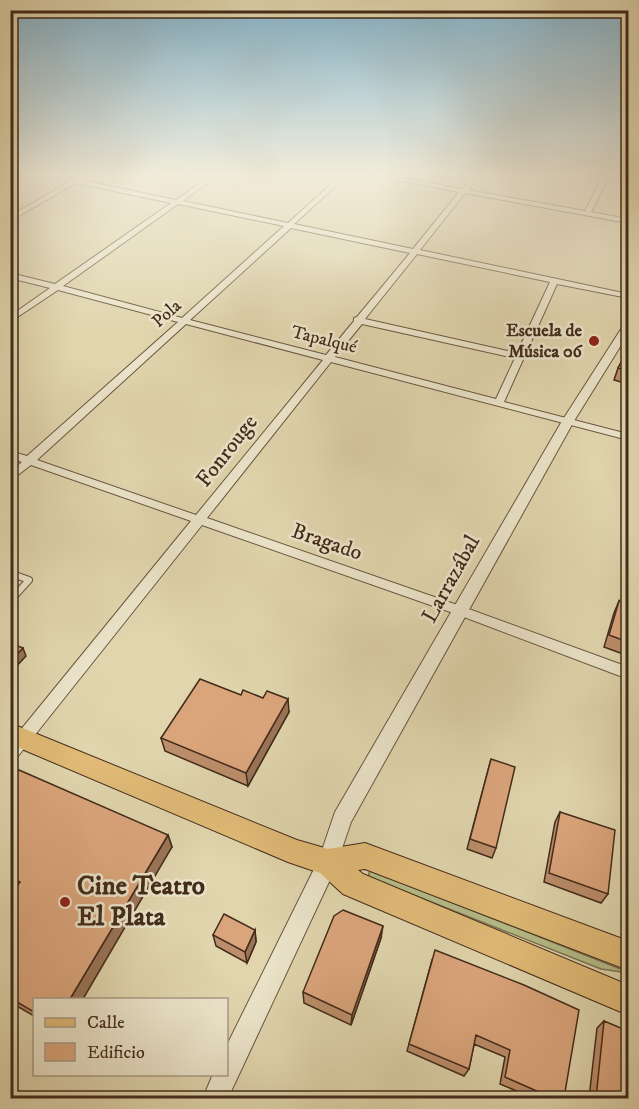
<svg xmlns="http://www.w3.org/2000/svg" width="639" height="1109" viewBox="0 0 639 1109" font-family="'IM FELL DW Pica',serif">
  <style>
    .green { fill: #b5bc88; stroke: #7c7452; stroke-width: 1.5 }
    .lines { fill: none; stroke-linecap: round; stroke-linejoin: round }
    .service-casing { stroke: #6a5640; stroke-width: 8 }
    .minor-casing { stroke: #6a5640; stroke-width: 2 }
    .tertiary-casing { stroke: #6a5640; stroke-width: 2 }
    .primary-casing { stroke: #422b1b; stroke-width: 2 }
    .service { stroke: #ebe4ca; stroke-width: 6 }
    .minor { fill: #ebe4ca; fill-rule: evenodd }
    .tertiary { fill: #ebe4ca; fill-rule: evenodd }
    .primary { fill: #e0ba76; fill-rule: evenodd }
    .wall { fill: #bc8e6b; stroke: #422b1b; stroke-width: 1.5 }
    .shaded-wall { fill: #997457; stroke: #422b1b; stroke-width: 1.5 }
    .building { fill: #dba57c; stroke: #422b1b; stroke-width: 1.5 }
    .poi-dot { fill: #8f2418; stroke: #ebe4ca; stroke-width: 2 }
    .labels { text-anchor: middle; dominant-baseline: central; stroke-width: 5; stroke-linejoin: round; paint-order: stroke }
    .far-street-label { font-size: 18px; fill: #422b1b; stroke: #ebe4ca }
    .far-poi-label { font-size: 18px; font-weight: bold; fill: #422b1b; stroke: #ebe4ca; text-anchor: end }
    .street-label { font-size: 22px; fill: #422b1b; stroke: #ebe4ca }
    .near-poi-label { font-size: 27px; font-weight: bold; fill: #422b1b; stroke: #ebe4ca; text-anchor: start }
  </style>
  <rect width="100%" height="100%" fill="#e0d5ad"/>
  <filter id="stains"><feTurbulence type="fractalNoise" baseFrequency=".00333" numOctaves="4"/><feColorMatrix values="0 0 0 0 .2 0 0 0 0 .09 0 0 0 0 .02 0 0 0 .5 -.17"/></filter>
  <radialGradient id="worn" r=".72"><stop offset=".6" stop-color="#630" stop-opacity="0"/><stop offset="1" stop-color="#630" stop-opacity=".3"/></radialGradient>
  <path class="green" d="M 370,870 L 628,972 L 628,973 L 601,969 L 368,877 Z"/>
  <g class="lines">
    <defs>
      <path id="service" d="M 10,573 L 29,580 L 10,601"/>
      <path id="minor" d="M 39,174 L 52,174 L 74,179 L 82,174 L 90,174 L 81,180 L 176,200 L 213,174 L 220,174 L 183,201 L 288,223 L 342,174 L 349,174 L 294,224 L 413,249 L 459,192 L 368,174 L 382,174 L 462,189 L 474,174 L 480,174 L 468,190 L 585,211 L 604,174 L 610,174 L 591,212 L 628,219 L 628,223 L 465,193 L 420,250 L 628,294 L 628,298 L 557,284 L 504,402 L 628,434 L 628,440 L 331,362 L 207,518 L 466,608 L 628,667 L 628,679 L 456,614 L 202,525 L 15,760 L 10,762 L 10,743 L 191,521 L 31,465 L 10,481 L 10,472 L 22,462 L 10,458 L 10,451 L 27,456 L 178,322 L 58,290 L 10,322 L 10,316 L 50,288 L 10,278 L 10,273 L 55,284 L 171,203 L 76,183 L 10,221 L 10,216 L 69,182 ZM 178,204 L 284,226 L 182,318 L 63,286 ZM 291,228 L 410,253 L 357,317 L 354,318 L 354,321 L 326,355 L 190,320 ZM 417,254 L 550,282 L 517,353 L 365,319 ZM 186,324 L 323,360 L 196,515 L 37,460 ZM 362,324 L 515,358 L 496,399 L 335,357 Z"/>
      <path id="tertiary" d="M 628,323 L 628,334 L 574,421 L 351,822 L 335,869 L 228,1098 L 203,1098 L 213,1074 L 226,1074 L 226,1047 L 319,859 L 335,812 L 562,421 L 623,326 Z"/>
      <path id="primary" d="M 10,723 L 297,840 L 328,849 L 365,843 L 628,941 L 628,970 L 365,869 L 358,870 L 363,874 L 628,985 L 628,1015 L 343,894 L 320,873 L 288,862 L 10,744 Z"/>
    </defs>
    <use href="#service" class="service-casing"/>
    <use href="#minor" class="minor-casing"/>
    <use href="#tertiary" class="tertiary-casing"/>
    <use href="#primary" class="primary-casing"/>
    <use href="#service" class="service"/>
    <use href="#minor" class="minor"/>
    <use href="#tertiary" class="tertiary"/>
    <use href="#primary" class="primary"/>
  </g>
  <path class="wall" d="M 628,350 L 628,384 L 614,380 L 618,368 Z
    M 619,601 L 628,642 L 623,654 L 604,647 L 614,613 Z
    M 289,712 L 248,786 L 165,751 L 161,738 Z
    M 491,759 L 496,848 L 492,858 L 467,849 Z
    M 10,772 L 168,835 L 172,847 L 34,999 L 34,1016 L 10,1002 L 10,895 L 16,887 L 10,884 Z
    M 560,812 L 608,894 L 601,903 L 544,882 L 555,822 Z
    M 255,930 L 256,942 L 247,963 L 216,946 L 213,935 Z
    M 381,938 L 351,1025 L 304,1003 L 303,992 Z
    M 432,960 L 564,1098 L 533,1098 L 500,1084 L 505,1057 L 474,1044 L 469,1069 L 464,1076 L 407,1051 Z
    M 604,1021 L 624,1098 L 589,1098 L 597,1028 Z"/>
  <path class="shaded-wall" d="M 23,648 L 26,656 L 10,673 L 10,661 Z
    M 288,699 L 289,712 L 248,786 L 246,773 Z
    M 168,835 L 172,847 L 83,999 L 70,999 Z
    M 383,926 L 381,938 L 351,1025 L 352,1015 Z
    M 255,930 L 256,942 L 247,963 L 245,952 Z"/>
  <path class="building" d="M 628,350 L 628,371 L 618,368 Z
    M 619,601 L 628,604 L 628,642 L 609,635 Z
    M 10,643 L 23,648 L 10,661 Z
    M 200,679 L 241,695 L 243,690 L 263,698 L 267,691 L 288,699 L 246,773 L 161,738 Z
    M 491,759 L 515,767 L 496,848 L 470,839 Z
    M 19,770 L 168,835 L 70,999 L 34,999 L 34,1012 L 10,998 L 10,895 L 20,882 L 10,877 L 10,772 Z
    M 560,812 L 615,830 L 608,894 L 549,873 Z
    M 343,910 L 383,926 L 352,1015 L 303,992 L 334,916 Z
    M 224,914 L 255,930 L 245,952 L 213,935 Z
    M 435,950 L 524,985 L 579,1010 L 564,1098 L 538,1098 L 539,1092 L 505,1077 L 510,1050 L 476,1035 L 469,1069 L 409,1044 Z
    M 604,1021 L 628,1031 L 628,1046 L 624,1098 L 596,1098 Z"/>
  <linearGradient id="sky" x2="0" y2="1"><stop stop-color="#86b6cf"/><stop offset="0.53" stop-color="#f1ecda"/><stop offset="1" stop-color="#f1ecda" stop-opacity="0"/></linearGradient>
  <rect width="639" height="329" fill="url(#sky)"/>
  <g class="poi-dot">
    <circle cx="594" cy="341" r="6"/>
    <circle cx="65" cy="902" r="6"/>
  </g>
  <g class="labels">
    <g class="far-street-label">
      <text transform="translate(167 314) rotate(-42)">Pola</text>
      <text transform="translate(324 340) rotate(14)">Tapalqué</text>
    </g>
    <g class="far-poi-label">
      <text x="582" y="331">Escuela de<tspan x="582" dy="21">Música 06</tspan></text>
    </g>
    <g class="street-label">
      <text transform="translate(227 451) rotate(-52)">Fonrouge</text>
      <text transform="translate(327 542) rotate(19)">Bragado</text>
      <text transform="translate(451 579) rotate(-61)">Larrazábal</text>
    </g>
    <g class="near-poi-label">
      <text x="77" y="886">Cine Teatro<tspan x="77" dy="31">El Plata</tspan></text>
    </g>
  </g>
  <rect width="639" height="1109" fill="none" stroke="#e0d5ad" stroke-width="36"/>
  <rect x="12" y="12" width="615" height="1085" fill="none" stroke="#422b1b" stroke-width="3"/>
  <rect x="18" y="18" width="603" height="1073" fill="none" stroke="#422b1b" stroke-width="1.5"/>
  <rect x="33" y="998" width="195" height="78" fill="#ebe4ca" stroke="#a79a84" stroke-width="1.5"/>
  <rect x="45" y="1018" width="30" height="9" fill="#e0ba76" stroke="#a79a84" stroke-width="1.5"/>
  <text x="87" y="1028" font-size="18" fill="#422b1b">Calle</text>
  <rect x="45" y="1043" width="30" height="18" fill="#dba57c" stroke="#a79a84" stroke-width="1.5"/>
  <text x="87" y="1058" font-size="18" fill="#422b1b">Edificio</text>
  <rect width="100%" height="100%" filter="url(#stains)"/>
  <rect width="100%" height="100%" fill="url(#worn)"/>
</svg>
